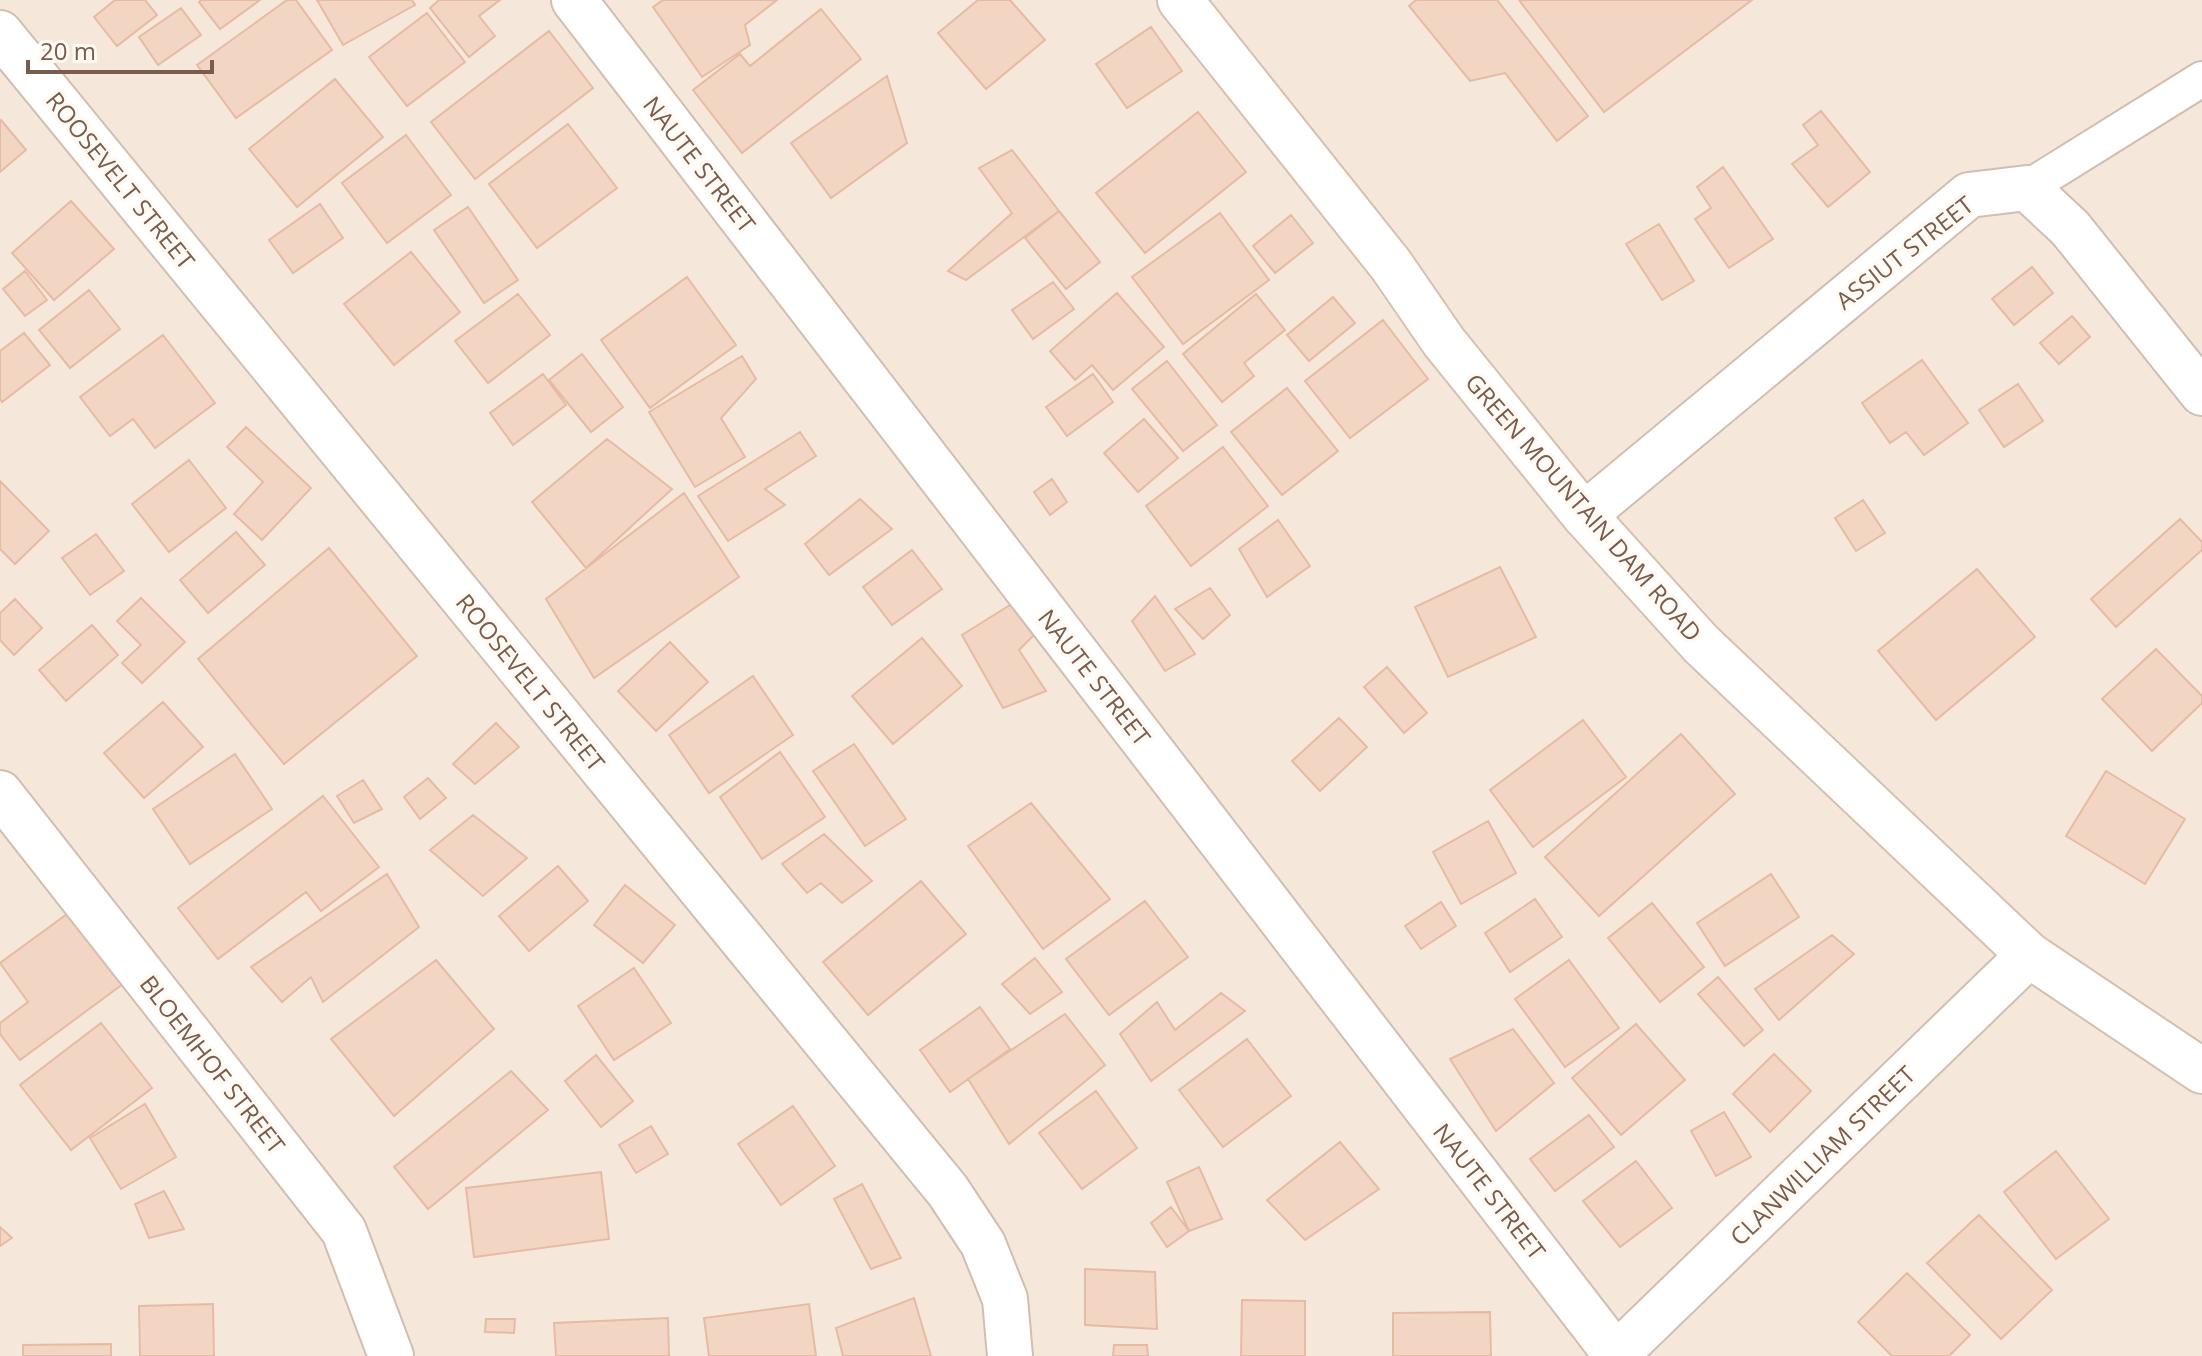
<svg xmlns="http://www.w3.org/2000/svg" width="2202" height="1356" viewBox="0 0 2202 1356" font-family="'Open Sans',sans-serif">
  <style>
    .residential { fill: #f5e8da }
    .building { fill: #f3d5c3; stroke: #e6bba3; stroke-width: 2 }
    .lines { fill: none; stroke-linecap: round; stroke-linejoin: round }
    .lane-casing { stroke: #d1beb0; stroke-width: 38 }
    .street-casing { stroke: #d1beb0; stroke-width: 48 }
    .secondary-casing { stroke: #d6c0b0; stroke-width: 48 }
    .lane { stroke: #fff; stroke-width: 34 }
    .street { stroke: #fff; stroke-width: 44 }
    .secondary { stroke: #fff; stroke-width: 44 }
    .labels { text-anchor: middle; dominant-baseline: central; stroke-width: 7; stroke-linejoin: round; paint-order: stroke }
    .street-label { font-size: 24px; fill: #7a5c4d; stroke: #fffaf3 }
  </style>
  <rect width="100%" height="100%" fill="#fdf6ec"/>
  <path class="residential" d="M 0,0 L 2202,0 L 2202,1356 L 0,1356 Z"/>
  <path class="building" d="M 115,0 L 145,0 L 157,15 L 117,46 L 94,17 Z
    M 201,0 L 260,0 L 220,29 L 199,2 Z
    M 287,0 L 296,0 L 332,50 L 236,118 L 197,65 Z
    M 317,0 L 412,0 L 415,5 L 343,45 Z
    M 439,0 L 500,0 L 479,16 L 495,36 L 469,57 L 430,8 Z
    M 663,0 L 777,0 L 745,25 L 750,45 L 702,77 L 653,7 Z
    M 978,0 L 1010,0 L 1045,40 L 986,89 L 938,33 Z
    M 1416,0 L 1497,0 L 1588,116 L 1557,141 L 1505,73 L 1470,81 L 1409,6 Z
    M 1519,0 L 1752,0 L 1604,112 Z
    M 181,8 L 201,35 L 158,65 L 139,37 Z
    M 821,9 L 861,59 L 742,153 L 693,90 L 740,54 L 750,66 Z
    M 427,13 L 465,62 L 407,106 L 369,57 Z
    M 1151,27 L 1182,71 L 1127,108 L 1096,64 Z
    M 549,31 L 593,88 L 475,179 L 431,122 Z
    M 887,76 L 907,143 L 831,198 L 791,143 Z
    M 335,79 L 383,137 L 297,207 L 249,149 Z
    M 1821,111 L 1870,172 L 1828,207 L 1792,164 L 1818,145 L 1803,125 Z
    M 1198,112 L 1246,172 L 1145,253 L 1096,193 Z
    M 1,120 L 26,150 L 0,172 L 0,121 Z
    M 568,124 L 617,188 L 537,248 L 489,184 Z
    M 406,135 L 451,195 L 387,243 L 342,183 Z
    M 1012,150 L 1059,211 L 966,280 L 948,271 L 1012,213 L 979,168 Z
    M 1723,167 L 1773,239 L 1729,268 L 1695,219 L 1711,208 L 1697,187 Z
    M 71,201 L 114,249 L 54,300 L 12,253 Z
    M 320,204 L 343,238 L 293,273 L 269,240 Z
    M 468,207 L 518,280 L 484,303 L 434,230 Z
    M 1059,211 L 1100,262 L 1066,289 L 1025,238 Z
    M 1220,213 L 1269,280 L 1183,344 L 1132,277 Z
    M 1291,215 L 1313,243 L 1275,273 L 1253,246 Z
    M 1659,224 L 1694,281 L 1662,300 L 1626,244 Z
    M 411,252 L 460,312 L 394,365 L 344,304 Z
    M 2032,267 L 2053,293 L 2014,325 L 1992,299 Z
    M 25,271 L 47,300 L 25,316 L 3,289 Z
    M 687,277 L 736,345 L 650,408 L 601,340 Z
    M 1053,282 L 1074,309 L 1033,339 L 1012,310 Z
    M 89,290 L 120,329 L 70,368 L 39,330 Z
    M 1117,293 L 1164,347 L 1113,390 L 1092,365 L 1075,380 L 1050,351 Z
    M 518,294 L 550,335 L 488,383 L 455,341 Z
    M 1256,294 L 1285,330 L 1244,363 L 1254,376 L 1222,402 L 1183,354 Z
    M 1333,297 L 1355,323 L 1309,361 L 1287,335 Z
    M 2072,316 L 2090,337 L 2059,364 L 2040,343 Z
    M 1383,320 L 1428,379 L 1350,438 L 1305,381 Z
    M 24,333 L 50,365 L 2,402 L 0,399 L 0,351 Z
    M 163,335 L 215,403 L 155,448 L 133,419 L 110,436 L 80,397 Z
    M 582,354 L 623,407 L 591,432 L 549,380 Z
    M 742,356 L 756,379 L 721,418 L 745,457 L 695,487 L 649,412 Z
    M 1922,360 L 1968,423 L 1924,455 L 1906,432 L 1890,443 L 1862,403 Z
    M 1167,361 L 1217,425 L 1183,451 L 1132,389 Z
    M 543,374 L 566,405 L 513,445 L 490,413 Z
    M 1093,374 L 1113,402 L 1067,436 L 1046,407 Z
    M 2018,384 L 2043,421 L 2004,447 L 1979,410 Z
    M 1287,388 L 1338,451 L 1282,495 L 1231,432 Z
    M 1144,419 L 1178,458 L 1138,492 L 1104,453 Z
    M 246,427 L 311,488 L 262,540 L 234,514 L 263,482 L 227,447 Z
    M 800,432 L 816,456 L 765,489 L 785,505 L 728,541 L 698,496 Z
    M 607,439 L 672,489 L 586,568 L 532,502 Z
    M 1223,447 L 1268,506 L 1191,566 L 1146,506 Z
    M 189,460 L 226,508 L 169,552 L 132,504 Z
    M 1052,479 L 1067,502 L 1050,515 L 1034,492 Z
    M 0,481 L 49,531 L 15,564 L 0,549 Z
    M 684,493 L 739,577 L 594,678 L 546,599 Z
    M 860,499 L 892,529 L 829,575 L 805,544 Z
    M 1863,500 L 1885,533 L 1856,551 L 1835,518 Z
    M 2180,519 L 2202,542 L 2202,550 L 2116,627 L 2091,599 Z
    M 1278,520 L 1310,566 L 1267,597 L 1239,549 Z
    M 236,532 L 265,565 L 208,613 L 180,580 Z
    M 96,534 L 124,571 L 90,595 L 62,558 Z
    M 329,548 L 417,656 L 284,764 L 198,659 Z
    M 912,550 L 942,589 L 892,625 L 863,587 Z
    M 1500,567 L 1536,637 L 1448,677 L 1415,607 Z
    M 1977,569 L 2035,637 L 1936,720 L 1878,651 Z
    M 1210,588 L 1230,615 L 1203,639 L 1175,609 Z
    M 1155,596 L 1195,654 L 1165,671 L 1132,621 Z
    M 141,598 L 185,642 L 142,683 L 122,663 L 141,645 L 117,621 Z
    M 15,599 L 42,628 L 14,655 L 0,640 L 0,613 Z
    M 1010,605 L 1036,633 L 1019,650 L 1046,691 L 1003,708 L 962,635 Z
    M 92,625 L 118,655 L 66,701 L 39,670 Z
    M 922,638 L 962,686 L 893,744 L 852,696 Z
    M 670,642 L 708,682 L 656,731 L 618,691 Z
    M 2156,649 L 2202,696 L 2202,703 L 2152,751 L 2102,699 Z
    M 1387,667 L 1427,713 L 1404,733 L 1364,687 Z
    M 753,676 L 793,735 L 709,793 L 669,735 Z
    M 163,702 L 203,747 L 144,798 L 104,753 Z
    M 1339,718 L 1367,747 L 1320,791 L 1292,761 Z
    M 1583,720 L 1626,777 L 1533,847 L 1490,790 Z
    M 496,723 L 519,747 L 475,784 L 453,764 Z
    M 1681,734 L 1735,794 L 1599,916 L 1545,857 Z
    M 854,744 L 906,819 L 865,846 L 813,771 Z
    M 780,752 L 825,817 L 762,859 L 720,797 Z
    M 235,754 L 272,809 L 190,864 L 153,809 Z
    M 2106,771 L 2185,819 L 2145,884 L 2066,836 Z
    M 428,778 L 446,798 L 420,819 L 404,797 Z
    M 363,780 L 382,809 L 354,823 L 337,796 Z
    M 323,796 L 379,867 L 321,911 L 306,892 L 218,959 L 178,908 Z
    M 1031,803 L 1110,899 L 1043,949 L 968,846 Z
    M 473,815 L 527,858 L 483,896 L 430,850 Z
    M 1488,821 L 1516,873 L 1461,904 L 1433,852 Z
    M 824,834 L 872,881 L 842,903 L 821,883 L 807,893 L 782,864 Z
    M 558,866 L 588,901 L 529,951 L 499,916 Z
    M 387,874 L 419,927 L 323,1002 L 311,977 L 282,1002 L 251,967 Z
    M 1771,874 L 1799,917 L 1725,966 L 1697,923 Z
    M 921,881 L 966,934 L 868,1015 L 823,962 Z
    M 625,885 L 675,925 L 643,963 L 594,925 Z
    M 1535,899 L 1562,937 L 1510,972 L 1485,933 Z
    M 1145,901 L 1188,957 L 1109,1015 L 1066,959 Z
    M 1441,902 L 1456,926 L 1421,949 L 1405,926 Z
    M 1652,903 L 1704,967 L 1660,1002 L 1608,938 Z
    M 74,909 L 127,981 L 20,1060 L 0,1034 L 0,1023 L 28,1002 L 0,963 Z
    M 1832,935 L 1854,954 L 1779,1020 L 1755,989 Z
    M 1035,958 L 1062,992 L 1030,1014 L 1002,984 Z
    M 436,960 L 494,1029 L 394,1116 L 331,1039 Z
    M 1569,960 L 1619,1028 L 1565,1067 L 1515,999 Z
    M 634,968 L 671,1023 L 614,1060 L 578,1006 Z
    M 1718,977 L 1763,1030 L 1744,1046 L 1698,994 Z
    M 1221,993 L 1245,1011 L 1151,1081 L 1120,1034 L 1157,1002 L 1175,1030 Z
    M 980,1007 L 1010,1049 L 950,1092 L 920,1050 Z
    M 1065,1014 L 1105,1065 L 1009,1144 L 968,1079 Z
    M 101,1023 L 152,1088 L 71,1150 L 20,1085 Z
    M 1636,1024 L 1685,1080 L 1621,1135 L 1572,1078 Z
    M 1513,1029 L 1554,1083 L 1496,1131 L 1450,1059 Z
    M 1247,1039 L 1291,1096 L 1223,1147 L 1179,1090 Z
    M 1774,1054 L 1811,1091 L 1770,1132 L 1733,1094 Z
    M 596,1055 L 633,1101 L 601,1127 L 565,1081 Z
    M 511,1071 L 548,1110 L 428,1209 L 394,1167 Z
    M 1096,1091 L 1137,1148 L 1082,1189 L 1039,1133 Z
    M 145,1104 L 176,1157 L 121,1189 L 90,1138 Z
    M 793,1106 L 835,1166 L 781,1205 L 738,1144 Z
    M 1724,1112 L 1751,1157 L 1716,1176 L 1691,1131 Z
    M 1589,1115 L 1614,1147 L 1555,1191 L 1530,1159 Z
    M 651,1126 L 668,1154 L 636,1173 L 619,1145 Z
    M 1340,1142 L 1379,1189 L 1305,1240 L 1267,1200 Z
    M 2056,1151 L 2109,1219 L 2056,1259 L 2004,1192 Z
    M 1636,1161 L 1672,1208 L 1620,1247 L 1583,1201 Z
    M 1199,1167 L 1222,1219 L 1189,1231 L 1167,1182 Z
    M 601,1172 L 609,1239 L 474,1257 L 466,1188 Z
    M 862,1184 L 901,1258 L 871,1269 L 834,1199 Z
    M 164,1191 L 184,1229 L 149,1238 L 135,1204 Z
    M 1171,1207 L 1189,1231 L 1167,1247 L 1151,1223 Z
    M 1979,1215 L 2052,1290 L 2001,1339 L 1927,1263 Z
    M 0,1227 L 12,1238 L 0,1246 Z
    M 1085,1269 L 1155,1272 L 1157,1329 L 1085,1325 Z
    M 1907,1273 L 1970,1335 L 1949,1356 L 1892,1356 L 1858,1322 Z
    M 914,1298 L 931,1356 L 843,1356 L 836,1328 Z
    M 1242,1300 L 1305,1301 L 1305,1356 L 1241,1356 Z
    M 213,1304 L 214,1356 L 140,1356 L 139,1306 Z
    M 809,1304 L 816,1356 L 709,1356 L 704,1318 Z
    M 1490,1312 L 1491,1356 L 1393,1356 L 1393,1313 Z
    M 668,1318 L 669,1356 L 556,1356 L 554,1323 Z
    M 486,1319 L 515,1319 L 514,1333 L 485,1332 Z
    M 111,1344 L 111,1356 L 23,1356 L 23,1345 Z
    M 1114,1345 L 1147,1345 L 1148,1356 L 1113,1356 Z"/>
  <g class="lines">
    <defs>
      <path id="lane" d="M 2027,188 L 2202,79"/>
      <path id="street" d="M 574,0 L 1616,1355
        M 0,33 L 948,1191 L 983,1244 L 1005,1299 L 1010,1356
        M 1584,515 L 1969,195 L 2027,188 L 2070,228 L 2202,393
        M 0,793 L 344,1231 L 391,1356
        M 1615,1356 L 2029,955"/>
      <path id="secondary" d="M 1180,0 L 1391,265 L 1444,342 L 1584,515 L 1701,644 L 2029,955 L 2202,1071"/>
    </defs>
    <use href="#lane" class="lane-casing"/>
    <use href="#street" class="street-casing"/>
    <use href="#secondary" class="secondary-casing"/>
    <use href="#lane" class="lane"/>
    <use href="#street" class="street"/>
    <use href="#secondary" class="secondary"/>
  </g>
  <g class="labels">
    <g class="street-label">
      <text transform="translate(700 164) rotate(52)">NAUTE STREET</text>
      <text transform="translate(121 180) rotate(51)">ROOSEVELT STREET</text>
      <text transform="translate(1904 252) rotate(-38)">ASSIUT STREET</text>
      <text transform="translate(1584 507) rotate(49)">GREEN MOUNTAIN DAM ROAD</text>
      <text transform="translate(1095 677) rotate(52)">NAUTE STREET</text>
      <text transform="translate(531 682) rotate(51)">ROOSEVELT STREET</text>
      <text transform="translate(213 1064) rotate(52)">BLOEMHOF STREET</text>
      <text transform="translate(1822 1155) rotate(-44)">CLANWILLIAM STREET</text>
      <text transform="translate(1490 1191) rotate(52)">NAUTE STREET</text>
    </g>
  </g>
  <path d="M28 60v12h184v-12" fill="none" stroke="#7a5c4d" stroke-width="4"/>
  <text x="40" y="60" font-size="24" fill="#7a5c4d" stroke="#fffaf3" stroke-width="6" paint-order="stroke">20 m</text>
</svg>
